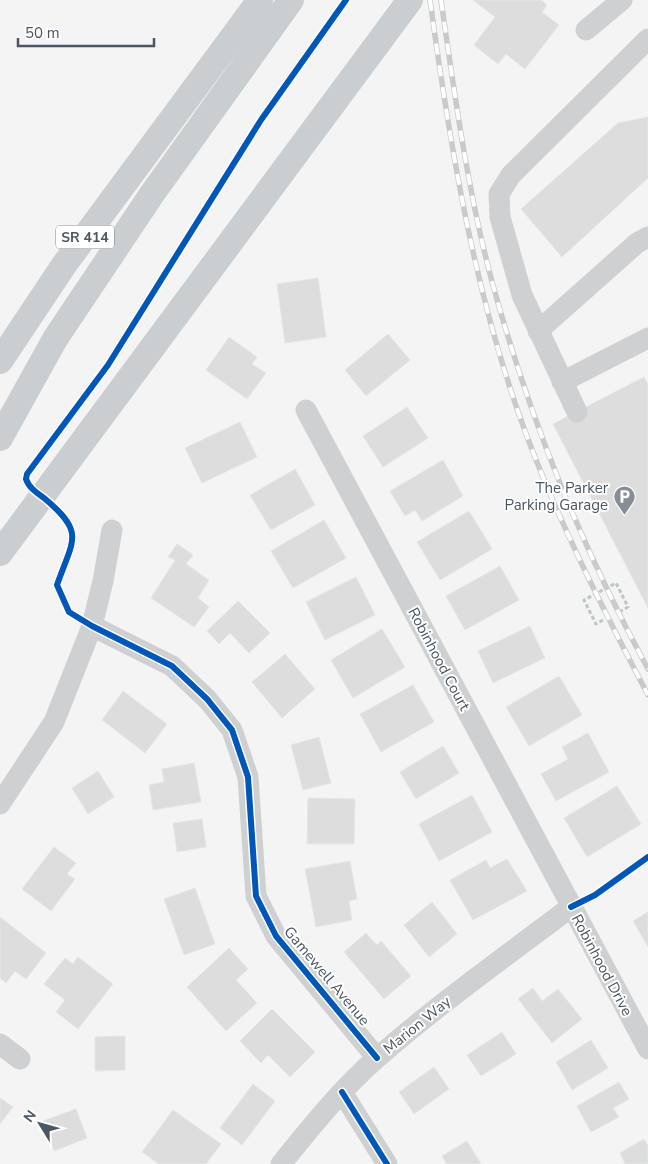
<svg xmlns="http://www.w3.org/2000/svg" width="648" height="1164" viewBox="0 0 648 1164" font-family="'Nunito Sans',sans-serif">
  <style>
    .building { fill: #ddddde; stroke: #e5e6e7 }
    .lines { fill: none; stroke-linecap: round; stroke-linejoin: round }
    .path { stroke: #bcc7c4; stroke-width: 3; stroke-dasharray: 4 2.5; stroke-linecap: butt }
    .minor { stroke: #ced0d2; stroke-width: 21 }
    .major { stroke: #caced1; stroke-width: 26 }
    .rail-casing { stroke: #c9cacc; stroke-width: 5.5 }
    .rail { stroke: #fff; stroke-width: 4; stroke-dasharray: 11; stroke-linecap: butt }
    .cycleway-casing { stroke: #fff; stroke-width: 9 }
    .cycleway { stroke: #0057b8; stroke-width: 6 }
    .labels { text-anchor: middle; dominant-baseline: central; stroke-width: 4; stroke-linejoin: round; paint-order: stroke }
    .shield { fill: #fff; stroke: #808990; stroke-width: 1 }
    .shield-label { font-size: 14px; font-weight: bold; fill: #4a5661 }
    .poi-label { font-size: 15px; fill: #4a5661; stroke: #fff; text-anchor: end }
    .street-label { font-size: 15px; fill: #4a5661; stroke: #fff }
  </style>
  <rect width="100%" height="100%" fill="#f4f4f4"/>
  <path class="building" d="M 473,0 L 541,0 L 547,5 L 542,12 L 559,25 L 525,69 L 506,54 L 498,64 L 474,45 L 495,17 Z
    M 648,117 L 648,178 L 562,257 L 521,209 L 618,123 Z
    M 318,278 L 326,337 L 285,343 L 277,284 Z
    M 388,334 L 410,360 L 366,396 L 345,370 Z
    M 229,337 L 257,357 L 252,364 L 266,373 L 247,399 L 206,370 Z
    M 644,377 L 648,384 L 648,608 L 553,424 Z
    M 407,407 L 428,438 L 383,467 L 363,436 Z
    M 240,422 L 257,457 L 202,483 L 185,448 Z
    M 443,460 L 463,496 L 422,521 L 415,510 L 405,516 L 390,491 Z
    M 295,469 L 315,505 L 271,530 L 250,495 Z
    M 469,511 L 492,549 L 440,580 L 417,542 Z
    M 324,520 L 346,558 L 293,588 L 271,551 Z
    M 177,544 L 193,555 L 186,564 L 209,580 L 198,598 L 209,607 L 194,627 L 151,598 L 175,560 L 168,557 Z
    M 500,566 L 519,600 L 465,630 L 446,596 Z
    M 356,577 L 375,615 L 325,640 L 306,602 Z
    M 238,601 L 270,633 L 249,653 L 230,633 L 219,644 L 207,631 Z
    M 530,626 L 545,658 L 493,683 L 478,651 Z
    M 382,629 L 405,667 L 353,698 L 331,660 Z
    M 285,654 L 315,689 L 282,718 L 252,682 Z
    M 559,676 L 582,715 L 529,746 L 506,707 Z
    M 413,685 L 434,722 L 381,752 L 360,714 Z
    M 123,691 L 167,724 L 145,753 L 102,720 Z
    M 588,733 L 609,772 L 556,801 L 541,774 L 568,759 L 562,747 Z
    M 319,737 L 331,783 L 303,790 L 291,745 Z
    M 443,746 L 459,773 L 416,799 L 400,772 Z
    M 194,763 L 201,802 L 153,810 L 149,785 L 164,782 L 162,769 Z
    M 98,771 L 114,797 L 88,814 L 72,788 Z
    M 617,786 L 641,824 L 587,857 L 564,818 Z
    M 472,795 L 492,832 L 439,861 L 419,824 Z
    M 308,798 L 355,799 L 354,844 L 307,844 Z
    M 202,819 L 206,847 L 177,852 L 173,823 Z
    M 54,847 L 76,863 L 67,874 L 75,879 L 51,911 L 22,889 Z
    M 507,859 L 527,891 L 473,920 L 450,880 L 486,860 L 490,868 Z
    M 350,861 L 357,899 L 349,901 L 352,920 L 316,927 L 305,869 Z
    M 195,888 L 215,944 L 184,955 L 164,899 Z
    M 432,902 L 457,934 L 429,957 L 404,925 Z
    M 648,912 L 648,947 L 633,921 Z
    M 0,917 L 46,953 L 26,979 L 15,971 L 6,983 L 0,978 Z
    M 366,933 L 377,945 L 381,941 L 411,976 L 384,999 L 344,952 Z
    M 229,948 L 248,969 L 236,980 L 257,1003 L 226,1031 L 187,987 Z
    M 78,957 L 113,984 L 78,1029 L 56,1012 L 65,1000 L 44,984 L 65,958 L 73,964 Z
    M 533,988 L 542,1001 L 558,989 L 582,1019 L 552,1043 L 518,999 Z
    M 272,1009 L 315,1052 L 290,1077 L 268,1055 L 261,1063 L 240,1041 Z
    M 502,1032 L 516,1054 L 481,1076 L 467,1055 Z
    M 125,1036 L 125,1070 L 95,1071 L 95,1037 Z
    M 591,1040 L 608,1068 L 572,1090 L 556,1062 Z
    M 434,1067 L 449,1089 L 414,1114 L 399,1092 Z
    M 619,1082 L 629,1099 L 613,1108 L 619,1117 L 591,1132 L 577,1106 Z
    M 253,1084 L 275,1101 L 242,1145 L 220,1128 Z
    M 0,1098 L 13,1107 L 0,1124 Z
    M 76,1109 L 87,1138 L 54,1151 L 43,1121 Z
    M 173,1110 L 221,1144 L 206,1164 L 159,1164 L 142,1152 Z
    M 644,1139 L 648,1146 L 648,1164 L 625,1164 L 620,1153 Z
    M 467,1141 L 481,1164 L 447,1164 L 442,1156 Z"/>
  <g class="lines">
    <path class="path" d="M 603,620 L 596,624 L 584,600 L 616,583 L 628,607 L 621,611"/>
    <path class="minor" d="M 586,30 L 622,0
      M 538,331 L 637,243 L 648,237
      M 562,382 L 648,338
      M 306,410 L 648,1049
      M 577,412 L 522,295 L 500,217 L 499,194 L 511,175 L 648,39
      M 92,626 L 172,666 L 207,699 L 232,730 L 248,777 L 256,896 L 276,936 L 377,1058
      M 0,804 L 54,722 L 92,626 L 103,581 L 112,530
      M 0,1044 L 20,1059
      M 342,1092 L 387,1164
      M 281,1164 C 311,1127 342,1088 378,1057 C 440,1003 506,956 571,907"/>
    <path class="major" d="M 0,361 L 64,265 L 260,0
      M 0,438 L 55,339 L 152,194 L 291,0
      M 0,553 L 410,0"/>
    <defs>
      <path id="rail" d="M 430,0 C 450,146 474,293 525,431 C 559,523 603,609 648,695
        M 441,0 C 455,97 468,195 494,289 C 532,425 581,545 648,669"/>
    </defs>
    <use href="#rail" class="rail-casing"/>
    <use href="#rail" class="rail"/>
    <defs>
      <path id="cycleway" d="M 346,0 L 261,120 L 108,365 L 27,474 L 26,479 C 29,488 37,493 44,498 C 86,533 73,539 57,585 L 69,612 L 92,626 L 172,666 L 207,699 L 232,730 L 248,777 L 256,896 L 276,936 L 377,1058
        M 571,907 L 595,895 L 648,857
        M 342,1092 L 387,1164"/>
    </defs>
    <use href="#cycleway" class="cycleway-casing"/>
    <use href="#cycleway" class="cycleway"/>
  </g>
  <defs>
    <symbol id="parking-pin" viewBox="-11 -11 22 30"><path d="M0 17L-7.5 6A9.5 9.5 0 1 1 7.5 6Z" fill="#868d94" stroke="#fff"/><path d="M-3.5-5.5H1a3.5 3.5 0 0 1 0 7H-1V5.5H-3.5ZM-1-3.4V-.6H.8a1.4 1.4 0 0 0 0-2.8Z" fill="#fff"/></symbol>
  </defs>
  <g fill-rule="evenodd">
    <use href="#parking-pin" x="612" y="484" width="25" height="34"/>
  </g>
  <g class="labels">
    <rect class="shield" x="56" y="225.5" width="58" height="23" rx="4"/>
    <g class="shield-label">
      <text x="85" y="237">SR 414</text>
    </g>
    <g class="poi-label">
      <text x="608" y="488">The Parker<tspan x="608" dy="17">Parking Garage</tspan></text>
    </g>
    <g class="street-label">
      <text transform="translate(439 659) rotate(62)">Robinhood Court</text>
      <text transform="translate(602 965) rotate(62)">Robinhood Drive</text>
      <text transform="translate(327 976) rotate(50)">Gamewell Avenue</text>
      <text transform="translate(417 1025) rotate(-39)">Marion Way</text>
    </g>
  </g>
  <g transform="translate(40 1124) rotate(307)" stroke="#ffffff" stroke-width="4" paint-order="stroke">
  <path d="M0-4L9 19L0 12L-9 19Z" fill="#4a5661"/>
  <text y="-8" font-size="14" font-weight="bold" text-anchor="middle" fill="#4a5661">N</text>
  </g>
  <path d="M18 38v8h136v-8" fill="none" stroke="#4a5661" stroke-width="2.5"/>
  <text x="25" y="38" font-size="15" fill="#4a5661" stroke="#ffffff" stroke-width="4" paint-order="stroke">50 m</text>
</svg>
